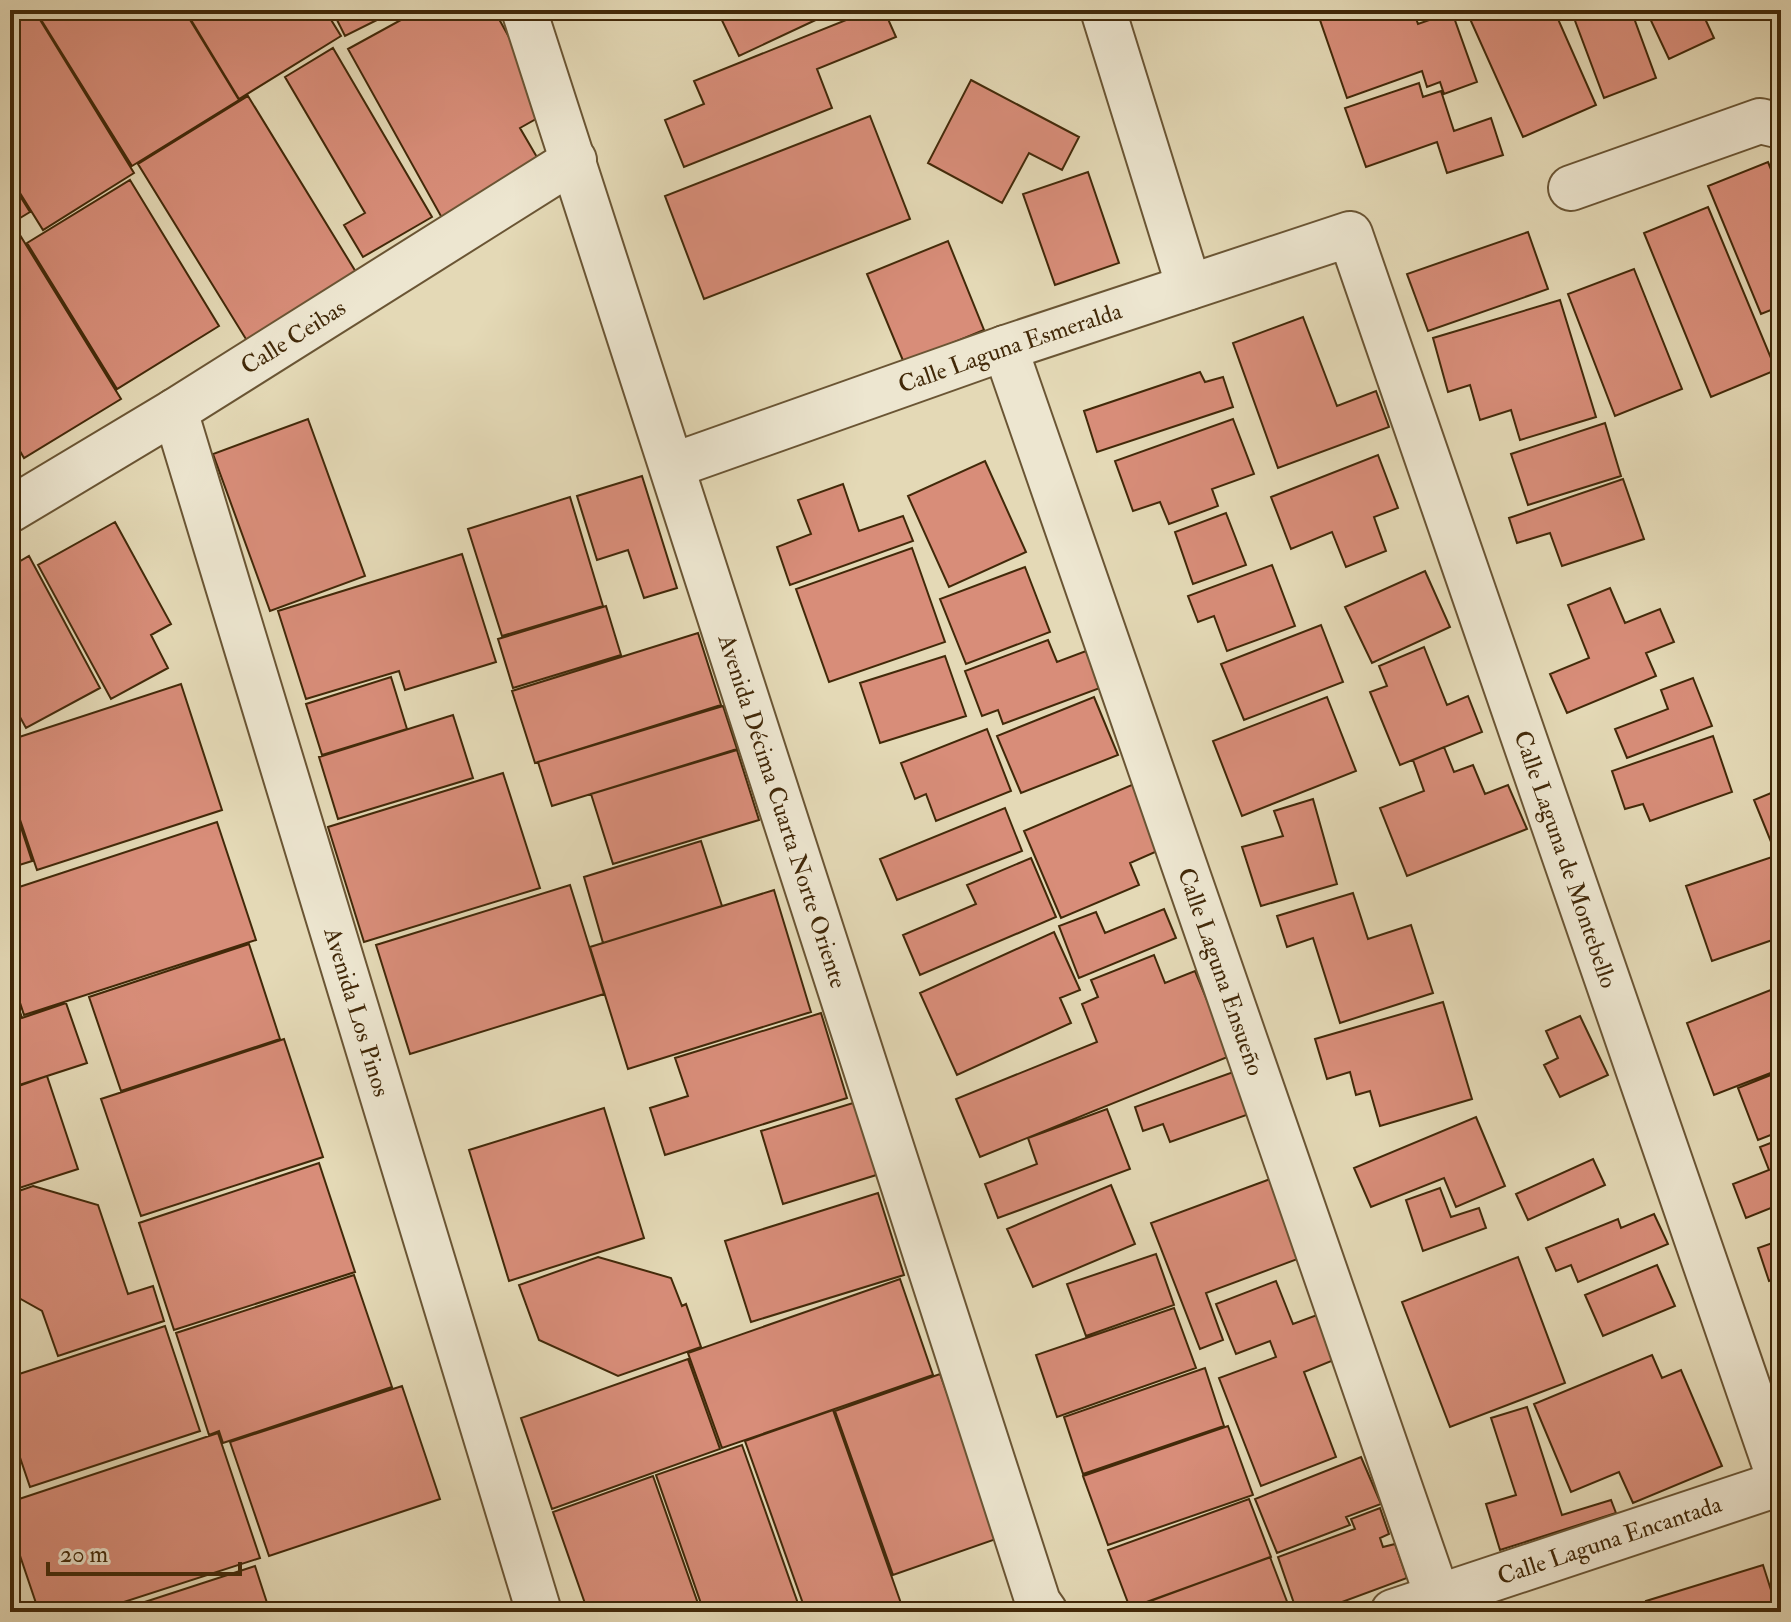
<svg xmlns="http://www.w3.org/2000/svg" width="1791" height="1622" viewBox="0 0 1791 1622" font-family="'IM FELL Double Pica',serif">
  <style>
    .building { fill: #d88d79; stroke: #422909; stroke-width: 2 }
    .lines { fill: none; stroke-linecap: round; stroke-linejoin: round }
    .minor-casing { stroke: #6a5534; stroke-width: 48 }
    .minor { stroke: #ede6d0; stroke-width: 44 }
    .labels { text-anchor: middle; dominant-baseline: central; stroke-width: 6; stroke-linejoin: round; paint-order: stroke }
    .street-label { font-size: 24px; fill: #422909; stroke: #ede6d0 }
  </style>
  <rect width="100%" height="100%" fill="#e4d9b6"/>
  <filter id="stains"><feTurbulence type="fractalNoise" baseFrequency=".0025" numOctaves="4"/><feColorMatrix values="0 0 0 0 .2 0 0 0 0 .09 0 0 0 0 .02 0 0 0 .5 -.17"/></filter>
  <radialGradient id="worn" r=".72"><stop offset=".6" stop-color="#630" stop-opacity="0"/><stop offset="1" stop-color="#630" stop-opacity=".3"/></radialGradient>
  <path class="building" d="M 18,10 L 34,10 L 134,173 L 43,230 L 10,177 L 10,15 Z
    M 35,10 L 184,10 L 239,100 L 132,166 Z
    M 185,10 L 325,10 L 341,36 L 239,99 Z
    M 332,10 L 397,10 L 345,36 Z
    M 419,10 L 494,10 L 550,111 L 520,128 L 541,164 L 442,218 L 348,49 Z
    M 717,10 L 837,10 L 739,56 Z
    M 871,10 L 884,10 L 896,37 L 817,69 L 832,108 L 684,167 L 665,120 L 704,104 L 694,81 Z
    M 1348,10 L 1413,10 L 1418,24 L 1452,12 L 1477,82 L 1444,94 L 1440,82 L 1427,87 L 1422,71 L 1347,98 L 1320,20 Z
    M 1466,10 L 1554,10 L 1596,105 L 1523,137 Z
    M 1571,10 L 1631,10 L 1656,78 L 1604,98 Z
    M 1646,10 L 1701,10 L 1714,38 L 1669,59 Z
    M 333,48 L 432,217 L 363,257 L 344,225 L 365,213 L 285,77 Z
    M 971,80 L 1079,137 L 1062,170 L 1029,153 L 1002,203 L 928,163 Z
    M 1419,83 L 1423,97 L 1441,91 L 1454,131 L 1491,118 L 1503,155 L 1447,173 L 1437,142 L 1366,167 L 1345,108 Z
    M 248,96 L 359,277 L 249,344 L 138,164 Z
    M 870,116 L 910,219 L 704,299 L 665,196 Z
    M 1768,162 L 1781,194 L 1781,306 L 1761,314 L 1708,186 Z
    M 1088,172 L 1119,263 L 1055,285 L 1023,194 Z
    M 10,180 L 30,212 L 10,224 Z
    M 130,180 L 219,326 L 117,389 L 27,243 Z
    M 1708,207 L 1776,370 L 1711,397 L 1644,233 Z
    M 15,227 L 121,399 L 24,458 L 10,434 L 10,231 Z
    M 1528,232 L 1548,289 L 1428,331 L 1407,274 Z
    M 948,241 L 984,330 L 904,363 L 867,274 Z
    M 1634,269 L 1682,389 L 1615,416 L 1568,294 Z
    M 1560,300 L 1596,417 L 1520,440 L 1511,410 L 1480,420 L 1470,385 L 1448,392 L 1433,338 Z
    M 1303,317 L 1337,406 L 1376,391 L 1389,427 L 1278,468 L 1233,343 Z
    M 1200,372 L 1205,382 L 1223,377 L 1233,407 L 1097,452 L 1084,411 Z
    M 308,419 L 365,576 L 270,611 L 213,454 Z
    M 1233,419 L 1254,474 L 1212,489 L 1218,506 L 1169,524 L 1160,502 L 1133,511 L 1115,461 Z
    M 1605,423 L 1621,476 L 1528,505 L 1511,454 Z
    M 1378,455 L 1398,508 L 1374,517 L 1386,551 L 1346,567 L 1332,532 L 1291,549 L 1271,497 Z
    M 985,461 L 1026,552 L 949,587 L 908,496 Z
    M 642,476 L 677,588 L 644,598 L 628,550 L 597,560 L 577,496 Z
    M 1623,479 L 1644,539 L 1562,566 L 1550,533 L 1517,543 L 1509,518 Z
    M 843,484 L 859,531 L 903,516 L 913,541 L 790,585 L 777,547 L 811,534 L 798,500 Z
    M 570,497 L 603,606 L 502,636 L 468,529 Z
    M 1226,513 L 1246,565 L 1193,584 L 1175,532 Z
    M 115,522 L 171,624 L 151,635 L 168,668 L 111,699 L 38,565 Z
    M 912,548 L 945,642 L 829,682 L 796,589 Z
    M 462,554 L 496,662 L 405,690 L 399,671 L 306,699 L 278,611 Z
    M 29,556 L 100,688 L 26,728 L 10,699 L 10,567 Z
    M 1272,565 L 1295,626 L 1227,651 L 1214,616 L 1198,622 L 1188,596 Z
    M 1025,567 L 1050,632 L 966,664 L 940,599 Z
    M 1425,571 L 1450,627 L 1372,663 L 1345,607 Z
    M 1610,588 L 1625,623 L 1660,609 L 1674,642 L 1646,653 L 1656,676 L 1567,713 L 1550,674 L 1589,658 L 1568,605 Z
    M 606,606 L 621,655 L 513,688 L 498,639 Z
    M 1321,625 L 1343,682 L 1244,720 L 1221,664 Z
    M 698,633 L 721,705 L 535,763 L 512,691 Z
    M 1048,640 L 1057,662 L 1086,651 L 1100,688 L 1003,724 L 998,710 L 982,716 L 965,671 Z
    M 1424,647 L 1447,705 L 1468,696 L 1482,732 L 1400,765 L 1370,692 L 1387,686 L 1379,666 Z
    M 945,656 L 966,716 L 880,743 L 860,683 Z
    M 391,677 L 407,729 L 322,755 L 306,704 Z
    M 1693,678 L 1712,726 L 1627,758 L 1615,729 L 1668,709 L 1661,690 Z
    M 181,684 L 222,810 L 37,870 L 10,790 L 10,740 Z
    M 1094,697 L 1118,755 L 1021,793 L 997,736 Z
    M 1327,697 L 1356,771 L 1242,816 L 1213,741 Z
    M 723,706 L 737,749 L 552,806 L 538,762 Z
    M 453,715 L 473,778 L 338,819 L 319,757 Z
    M 987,729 L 1011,791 L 936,821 L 926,794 L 915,799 L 901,763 Z
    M 1713,736 L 1732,792 L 1650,821 L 1643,804 L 1625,809 L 1612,771 Z
    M 1444,747 L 1454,772 L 1473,765 L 1485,794 L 1508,785 L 1527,829 L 1407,876 L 1380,808 L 1424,791 L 1413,760 Z
    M 737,750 L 759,820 L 613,864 L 591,794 Z
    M 503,773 L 540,888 L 364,942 L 328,827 Z
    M 1134,784 L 1162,849 L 1130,863 L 1139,885 L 1061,918 L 1024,831 Z
    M 1781,789 L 1781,858 L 1778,859 L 1754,800 Z
    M 10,794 L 32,861 L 10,868 Z
    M 1313,799 L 1337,884 L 1261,906 L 1242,847 L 1283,836 L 1274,811 Z
    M 1005,808 L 1022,851 L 897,900 L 880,859 Z
    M 217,822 L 256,940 L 24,1015 L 10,972 L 10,890 Z
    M 701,841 L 722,906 L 603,943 L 584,877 Z
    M 1772,857 L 1781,883 L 1781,937 L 1712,961 L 1686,886 Z
    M 1031,858 L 1056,917 L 920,975 L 903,935 L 976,904 L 967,885 Z
    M 570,885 L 604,994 L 410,1054 L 376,945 Z
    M 774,890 L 811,1012 L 628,1069 L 590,947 Z
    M 1353,893 L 1368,939 L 1411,925 L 1433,993 L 1340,1023 L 1313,938 L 1287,947 L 1277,916 Z
    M 1164,909 L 1176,938 L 1079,978 L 1059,926 L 1096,912 L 1105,933 Z
    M 1054,932 L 1080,990 L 1060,998 L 1071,1023 L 957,1075 L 920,993 Z
    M 249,944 L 280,1039 L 121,1091 L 89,997 Z
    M 1154,955 L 1165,983 L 1195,971 L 1230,1056 L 980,1157 L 956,1099 L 1097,1042 L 1082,1004 L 1098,997 L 1091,980 Z
    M 10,980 L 22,1018 L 66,1003 L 87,1063 L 10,1088 Z
    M 1781,986 L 1781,1069 L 1714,1095 L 1687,1023 Z
    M 1443,1002 L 1472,1099 L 1380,1126 L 1370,1091 L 1356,1095 L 1350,1072 L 1327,1079 L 1315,1039 Z
    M 821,1013 L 847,1098 L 665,1155 L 650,1108 L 688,1096 L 675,1058 Z
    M 1580,1016 L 1608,1075 L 1560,1097 L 1544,1065 L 1558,1058 L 1546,1031 Z
    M 284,1039 L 323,1157 L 141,1216 L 101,1099 Z
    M 1239,1070 L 1255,1112 L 1170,1142 L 1163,1124 L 1143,1131 L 1135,1107 Z
    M 1781,1071 L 1781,1131 L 1758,1140 L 1738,1088 Z
    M 47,1076 L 78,1169 L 10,1191 L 10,1089 Z
    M 863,1100 L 886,1172 L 783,1204 L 761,1131 Z
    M 604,1108 L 644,1238 L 509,1281 L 469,1150 Z
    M 1107,1109 L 1130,1169 L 998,1218 L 985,1184 L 1037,1164 L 1028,1138 Z
    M 1476,1117 L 1505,1186 L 1456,1207 L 1444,1178 L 1371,1207 L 1354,1168 Z
    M 1781,1139 L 1781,1204 L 1746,1218 L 1733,1184 L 1769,1170 L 1760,1147 Z
    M 1593,1159 L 1605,1185 L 1528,1220 L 1516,1194 Z
    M 319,1163 L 355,1272 L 174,1330 L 139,1223 Z
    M 1273,1178 L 1303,1257 L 1206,1293 L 1223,1340 L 1200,1349 L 1151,1223 Z
    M 1111,1185 L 1135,1244 L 1033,1287 L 1007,1229 Z
    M 33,1186 L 98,1205 L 128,1294 L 153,1286 L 164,1321 L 58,1356 L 42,1311 L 10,1293 L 10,1194 Z
    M 1440,1188 L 1451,1217 L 1479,1208 L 1486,1228 L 1423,1251 L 1406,1200 Z
    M 878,1193 L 904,1275 L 751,1322 L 725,1241 Z
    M 1654,1214 L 1668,1244 L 1578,1282 L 1571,1265 L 1556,1271 L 1546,1248 L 1618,1219 L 1621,1228 Z
    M 1781,1240 L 1781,1277 L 1769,1281 L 1758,1248 Z
    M 1156,1254 L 1174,1305 L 1086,1336 L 1067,1284 Z
    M 598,1257 L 671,1278 L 682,1306 L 686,1304 L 701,1347 L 618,1376 L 539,1340 L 519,1285 Z
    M 1518,1257 L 1565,1383 L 1450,1427 L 1402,1302 Z
    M 1657,1265 L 1675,1306 L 1603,1336 L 1585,1295 Z
    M 354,1275 L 392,1387 L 223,1443 L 219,1431 L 209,1435 L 176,1333 Z
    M 900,1279 L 933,1375 L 722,1448 L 688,1353 Z
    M 1276,1281 L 1293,1324 L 1317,1315 L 1334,1360 L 1304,1372 L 1336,1457 L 1261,1486 L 1219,1378 L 1276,1357 L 1270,1341 L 1236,1354 L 1216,1304 Z
    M 1174,1308 L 1196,1368 L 1057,1417 L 1036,1355 Z
    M 165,1326 L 200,1431 L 30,1487 L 10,1428 L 10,1377 Z
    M 1652,1355 L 1662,1378 L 1681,1370 L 1722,1466 L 1633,1503 L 1619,1472 L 1571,1492 L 1534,1404 Z
    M 688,1359 L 720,1449 L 552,1509 L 521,1418 Z
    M 1205,1368 L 1224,1426 L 1083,1474 L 1064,1417 Z
    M 940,1374 L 999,1538 L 893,1575 L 835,1411 Z
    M 402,1386 L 440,1499 L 269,1556 L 230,1442 Z
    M 1527,1407 L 1562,1515 L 1611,1500 L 1616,1513 L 1500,1550 L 1486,1504 L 1516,1495 L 1491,1418 Z
    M 833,1410 L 903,1609 L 893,1612 L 806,1612 L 745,1441 Z
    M 1228,1426 L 1253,1495 L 1108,1545 L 1083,1476 Z
    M 218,1433 L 260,1558 L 93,1612 L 39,1612 L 10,1526 L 10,1502 Z
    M 742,1445 L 801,1612 L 704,1612 L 656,1475 Z
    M 1361,1457 L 1381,1504 L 1346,1517 L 1350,1525 L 1277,1553 L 1255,1499 Z
    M 653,1476 L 701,1612 L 588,1612 L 553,1512 Z
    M 1249,1499 L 1271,1557 L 1130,1608 L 1108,1550 Z
    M 1380,1508 L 1389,1534 L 1380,1538 L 1383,1547 L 1395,1544 L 1407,1578 L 1315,1612 L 1297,1612 L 1278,1557 L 1355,1529 L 1351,1519 Z
    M 1270,1557 L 1291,1612 L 1136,1612 L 1134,1607 Z
    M 1763,1565 L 1778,1612 L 1649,1612 L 1646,1601 Z
    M 255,1566 L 270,1612 L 114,1612 Z"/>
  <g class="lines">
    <defs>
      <g id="minor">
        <path id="s1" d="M 524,10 L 1038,1602 L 1045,1612"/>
        <path d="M 1103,10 L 1189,287"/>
        <path d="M 1571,188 L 1760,121 L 1781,126"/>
        <path id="s2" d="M 1005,348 L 1437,1595"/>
        <path id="s3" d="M 175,411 L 539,1612"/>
        <path id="s4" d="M 672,466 L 1005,348 L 1350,234 L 1781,1483"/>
        <path id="s5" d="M 10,510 L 175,411 L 574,160"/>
        <path id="s6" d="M 1393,1612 L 1781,1483"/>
      </g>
    </defs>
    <use href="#minor" class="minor-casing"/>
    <use href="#minor" class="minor"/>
  </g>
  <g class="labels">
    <g class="street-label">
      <text stroke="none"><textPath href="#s5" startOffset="332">Calle Ceibas</textPath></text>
      <text stroke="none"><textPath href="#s4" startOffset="358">Calle Laguna Esmeralda</textPath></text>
      <text stroke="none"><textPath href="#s1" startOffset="842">Avenida Décima Cuarta Norte Oriente</textPath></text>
      <text stroke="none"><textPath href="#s4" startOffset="1378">Calle Laguna de Montebello</textPath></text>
      <text stroke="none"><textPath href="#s2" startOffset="660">Calle Laguna Ensueño</textPath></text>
      <text stroke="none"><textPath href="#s3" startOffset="628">Avenida Los Pinos</textPath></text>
      <text stroke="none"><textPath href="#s6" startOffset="228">Calle Laguna Encantada</textPath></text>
    </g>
  </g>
  <rect width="1791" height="1622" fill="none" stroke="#e4d9b6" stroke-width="40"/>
  <rect x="12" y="12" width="1767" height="1598" fill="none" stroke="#422909" stroke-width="4"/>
  <rect x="20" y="20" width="1751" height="1582" fill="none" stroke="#422909" stroke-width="2"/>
  <path d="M48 1562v12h192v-12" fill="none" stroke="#422909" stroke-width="4"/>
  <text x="60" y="1562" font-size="24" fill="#422909" stroke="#ede6d0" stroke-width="6" paint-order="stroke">20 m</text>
  <rect width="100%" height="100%" filter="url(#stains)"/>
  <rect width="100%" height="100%" fill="url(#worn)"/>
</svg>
